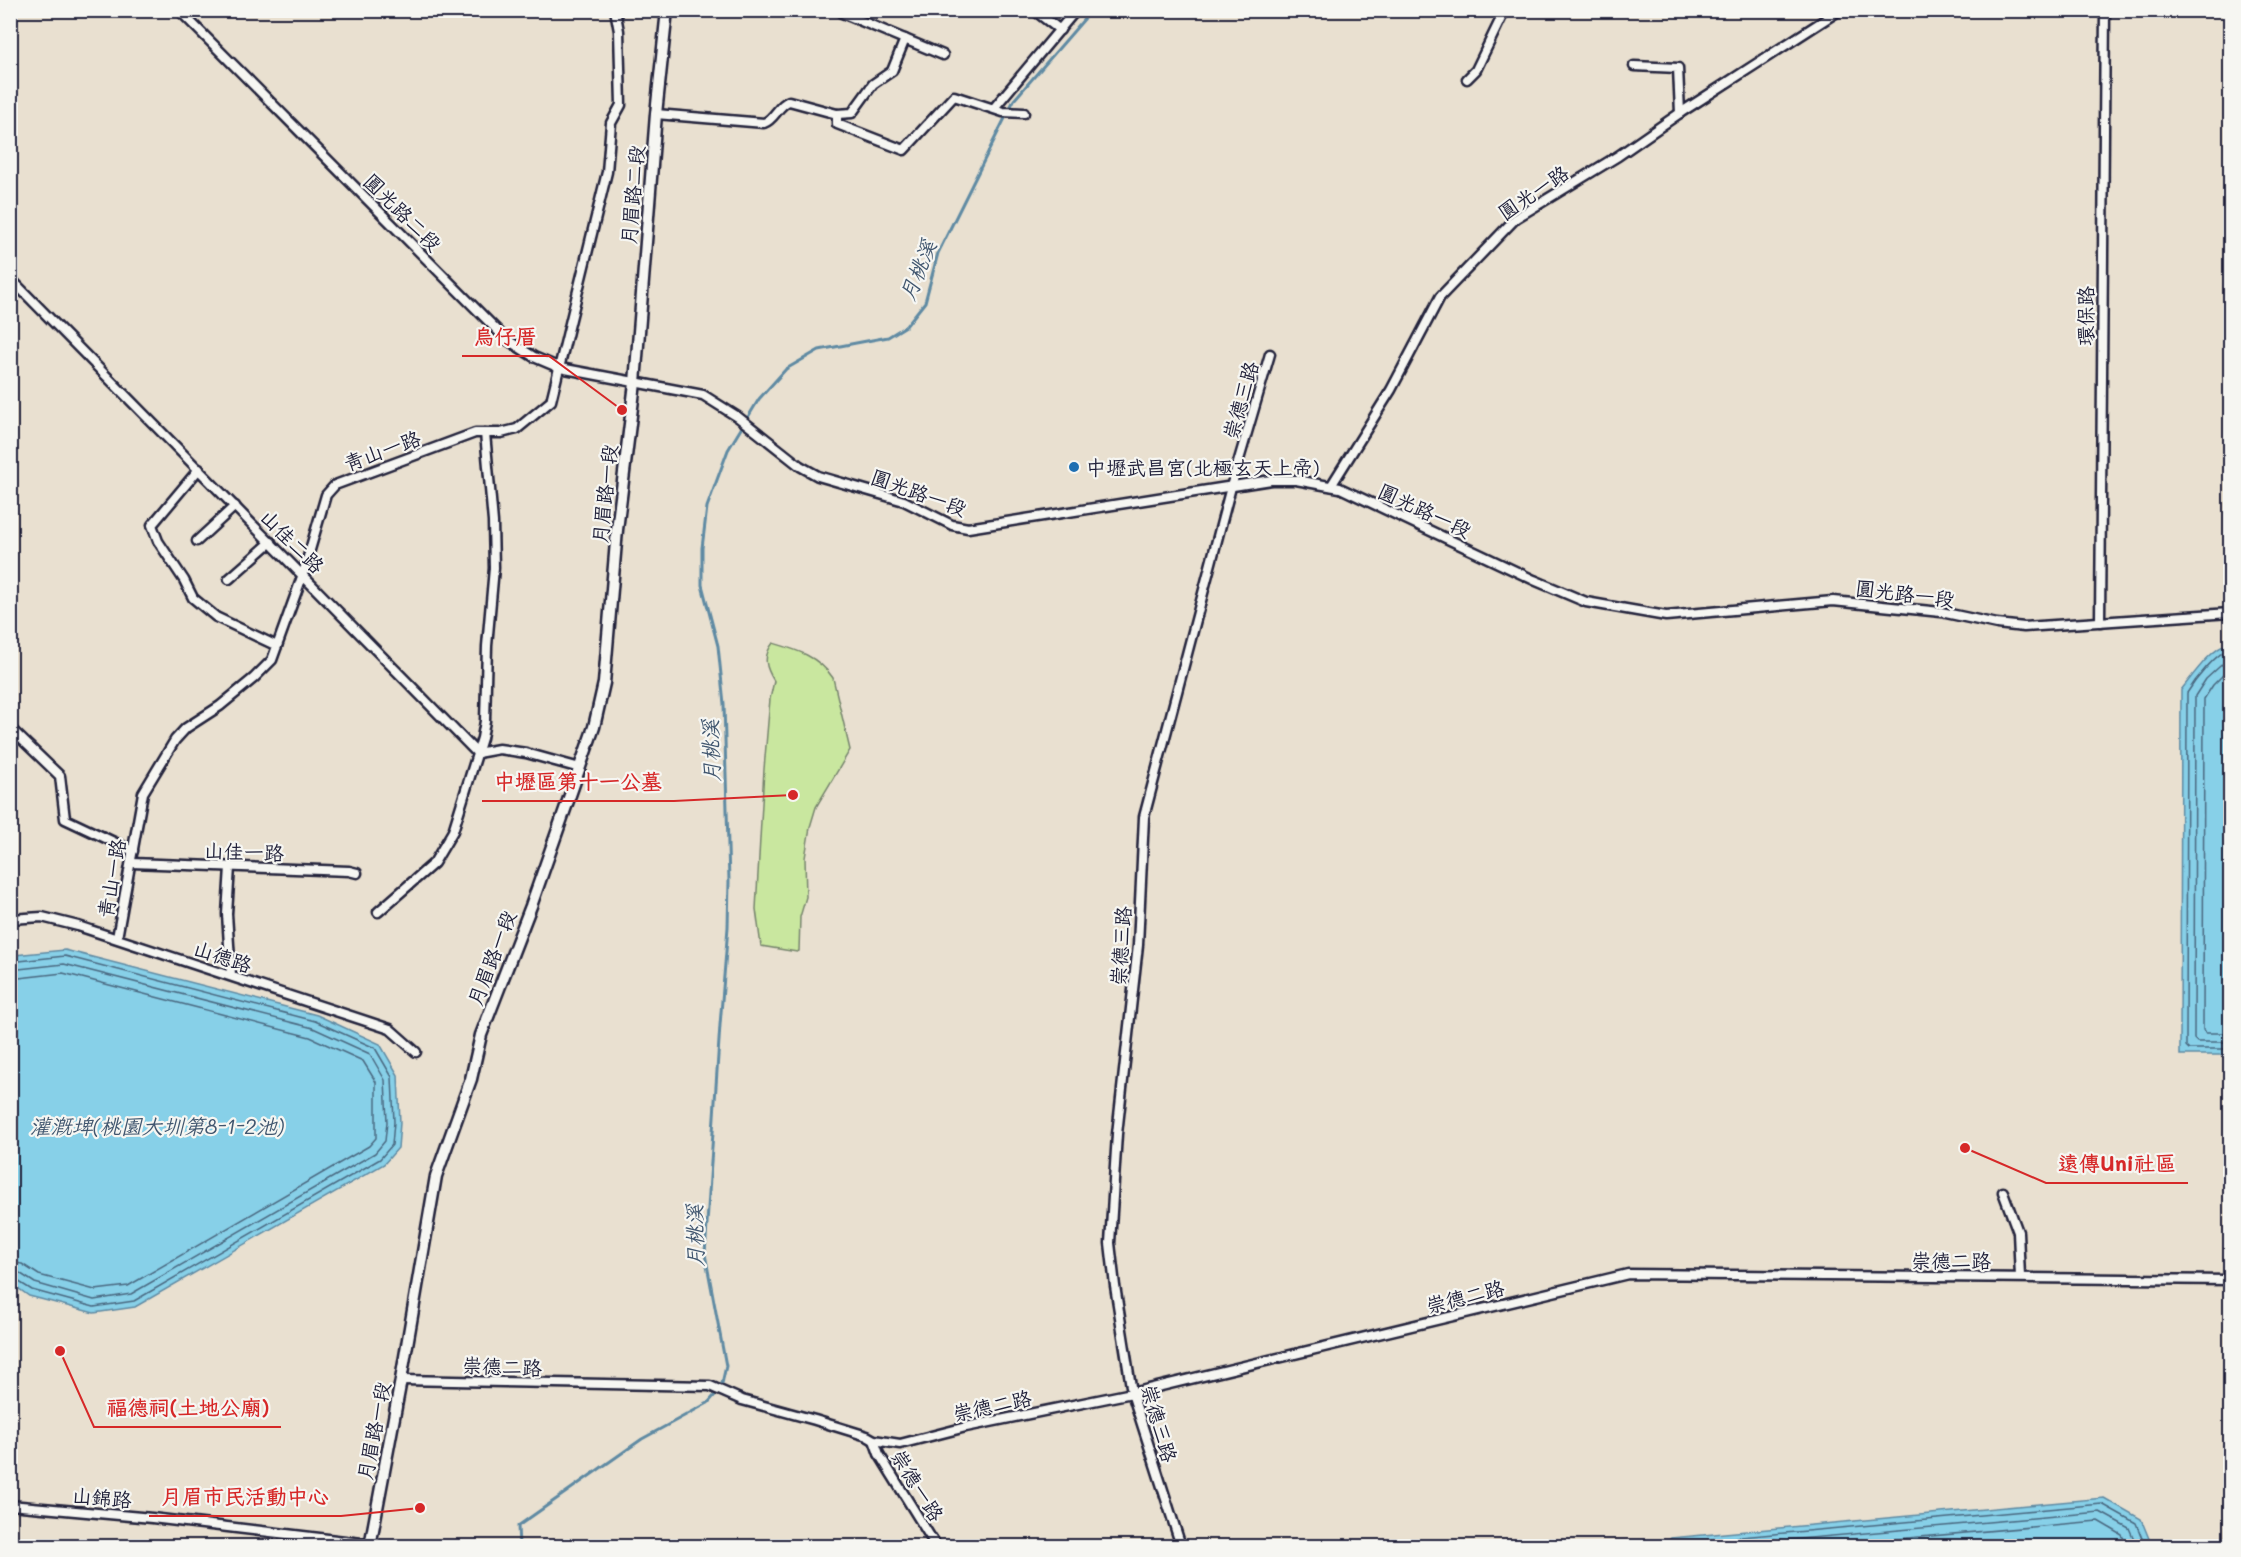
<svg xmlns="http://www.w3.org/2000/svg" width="2241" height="1557" font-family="Mali,'LXGW WenKai TC',sans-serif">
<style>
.green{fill:#c9e79f;stroke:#76846d;stroke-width:1.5}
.water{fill:#87d0e8;stroke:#5f8aa3;stroke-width:1.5}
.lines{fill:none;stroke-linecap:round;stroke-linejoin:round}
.shore{stroke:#4a6880;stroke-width:1.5}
.stream{stroke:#5f8aa3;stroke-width:3}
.minor-casing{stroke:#22223b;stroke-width:13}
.tertiary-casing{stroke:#22223b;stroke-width:15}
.minor{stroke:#f6f6f2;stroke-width:8}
.tertiary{stroke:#f6f6f2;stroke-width:10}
.poi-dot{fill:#1f6fb2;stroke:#f6f6f2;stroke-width:2}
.labels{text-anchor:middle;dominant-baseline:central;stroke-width:4.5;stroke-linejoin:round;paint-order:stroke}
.street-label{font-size:20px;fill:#22223b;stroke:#f6f6f2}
.poi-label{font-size:20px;fill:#22223b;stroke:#f6f6f2;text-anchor:start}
.water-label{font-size:21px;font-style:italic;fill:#40566f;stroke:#f6f6f2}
.leader{fill:none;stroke:#d62828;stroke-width:2}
.callout-dot{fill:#d62828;stroke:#f6f6f2;stroke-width:2}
.callout-label{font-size:21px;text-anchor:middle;font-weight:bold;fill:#d62828;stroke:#f6f6f2;stroke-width:4.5;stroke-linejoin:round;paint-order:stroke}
</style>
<rect width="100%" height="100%" fill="#e9e0d0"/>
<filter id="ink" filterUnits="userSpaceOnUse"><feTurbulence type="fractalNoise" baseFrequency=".0167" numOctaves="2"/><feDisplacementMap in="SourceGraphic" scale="12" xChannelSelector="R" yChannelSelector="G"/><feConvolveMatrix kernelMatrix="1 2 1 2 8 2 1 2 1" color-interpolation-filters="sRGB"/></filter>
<g filter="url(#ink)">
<path class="green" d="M773,643C797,650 818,656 833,678L850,750L816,807L810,827L805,858L806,897L800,917L799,951L797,952L761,946L756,909L764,769L770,699L774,681C766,668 762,657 773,643Z"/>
<g class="water">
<path d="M2230,643V1055H2180L2181,690C2194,674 2210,649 2230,643Z"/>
<path d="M65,950L317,1015L380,1044L398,1075L400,1123L398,1148L384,1164L135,1307L94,1313L29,1296L11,1283V957L14,955Z"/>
<path d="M2104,1498L2141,1519L2152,1546H1664L1671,1538Z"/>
</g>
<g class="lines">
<g class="shore">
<path d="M2230,649C2216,653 2195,680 2187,693L2186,1046L2189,1049H2230"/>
<path d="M2230,657L2206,679L2195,696L2194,1039L2197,1042H2230"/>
<path d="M2230,668L2213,685L2204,699L2203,1030L2206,1033H2230"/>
<path d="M10,962L65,956L315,1021L375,1048L392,1077L394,1122L392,1145L380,1159L134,1301L94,1307L32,1290L16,1280L10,1279"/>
<path d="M10,970L64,964L313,1028L370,1054L385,1080L387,1122L385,1141L375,1153L131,1294L94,1300L35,1283L18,1272L10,1271"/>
<path d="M10,979L63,973L310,1037L363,1061L376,1082V1138L369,1146L128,1286L95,1290L39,1275L22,1264L10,1262"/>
<path d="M1672,1546L1676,1543L2102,1504L2136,1523L2145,1546"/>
<path d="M1722,1546L2100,1512L2129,1528L2137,1546"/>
<path d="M1820,1546L2098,1521L2122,1535L2127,1546"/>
</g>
<path class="stream" d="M519,1546L518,1526L642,1439L708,1403L721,1388L726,1366L705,1254L720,1025L728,927L729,881L724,704L718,646L702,585V548L707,507L728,450L759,399L786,369L819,350L888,337L906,326L925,302L938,253L1014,100L1092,10"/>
<g class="minor-casing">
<g id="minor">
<path d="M179,10L506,339L534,357L560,368L703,395L738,417L800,466L818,476L904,501L952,525L968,528L1271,480H1296L1340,488L1534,580L1586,602L1666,616L1833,601L1941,612L1997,624L2024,627L2230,613"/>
<path d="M1034,10L1060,30"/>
<path d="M842,13L943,55"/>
<path d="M1634,66L1678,68L1680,113"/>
<path d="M1467,79L1476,70L1505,10"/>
<path d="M994,108L1076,10"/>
<path d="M656,114L764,123C775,119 778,105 789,101L837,114V124L904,150L954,96L1003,112L1024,113"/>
<path d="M837,114L852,113L873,84L892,71L905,39"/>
<path d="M10,278L477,753L499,749L526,753L580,768"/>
<path d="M199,469L152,525L158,541L184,580L193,598L216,617L277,646"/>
<path d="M1331,486L1391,390L1440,297L1516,218L1618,156L1680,113L1840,10"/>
<path d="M197,541L235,506"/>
<path d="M229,579L271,542"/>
<path d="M2100,622L2105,10"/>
<path d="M10,728L60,776L65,819L133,851"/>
<path d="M131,863L349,871L357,873"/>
<path d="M230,867L227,914L231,975"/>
<path d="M378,912L434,863L453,831L482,738L485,721L487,646L494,568L493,522L485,433"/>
<path d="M10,919L42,917L78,926L390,1029L416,1052"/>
<path d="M117,938L143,793L175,740L186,728L220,706L254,678L272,660L303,574L326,495L335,485L475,433H501L517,429L551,401L607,172L611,123L621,105L619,31L615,10"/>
<path d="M2003,1192L2018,1232L2020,1277"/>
<path d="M401,1380L710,1386L742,1400L815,1420L867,1436L874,1440L900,1444L966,1427L1132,1393L1628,1274L2230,1280"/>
<path d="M874,1440L879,1454L936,1546"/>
<path d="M10,1505L152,1518L370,1544"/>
<path d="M1181,1546L1132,1393L1115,1286L1110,1243L1117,1134L1138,945L1144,817L1231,487L1270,354"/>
</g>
</g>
<g class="tertiary-casing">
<path id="tertiary" d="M370,1546L401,1380L436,1176L471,1079L481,1035L531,906L594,727L604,683L617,530L635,383L656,114L667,10"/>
</g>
<use href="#minor" class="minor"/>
<use href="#tertiary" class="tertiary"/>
</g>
</g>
<circle class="poi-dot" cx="1074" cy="467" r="6"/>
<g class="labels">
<g class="street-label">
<text transform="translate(1533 192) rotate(-34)">圓光一路</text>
<text transform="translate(632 195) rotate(-85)">月眉路二段</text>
<text transform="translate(403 212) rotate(45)">圓光路二段</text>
<text transform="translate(2085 316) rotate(-90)">環保路</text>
<text transform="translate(1240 400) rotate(-74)">崇德三路</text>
<text transform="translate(382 450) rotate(-20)">青山一路</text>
<text transform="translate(919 492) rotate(20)">圓光路一段</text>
<text transform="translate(604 494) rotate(-84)">月眉路一段</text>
<text transform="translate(1425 510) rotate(25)">圓光路一段</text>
<text transform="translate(293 541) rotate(45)">山佳二路</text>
<text transform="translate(1905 593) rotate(7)">圓光路一段</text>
<text transform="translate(244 851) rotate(2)">山佳一路</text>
<text transform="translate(111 878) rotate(-80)">青山一路</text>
<text transform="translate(1120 946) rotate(-86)">崇德三路</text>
<text transform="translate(223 956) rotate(18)">山德路</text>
<text transform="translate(491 958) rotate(-69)">月眉路一段</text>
<text x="1951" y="1260">崇德二路</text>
<text transform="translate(1465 1296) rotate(-14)">崇德二路</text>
<text transform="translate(502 1366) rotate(2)">崇德二路</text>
<text transform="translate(992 1405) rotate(-12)">崇德二路</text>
<text transform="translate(1160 1423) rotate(74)">崇德三路</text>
<text transform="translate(373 1431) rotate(-79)">月眉路一段</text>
<text transform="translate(918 1485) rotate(58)">崇德一路</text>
<text transform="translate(102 1497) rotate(5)">山錦路</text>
</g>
<g class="poi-label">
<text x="1086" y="467">中壢武昌宮(北極玄天上帝)</text>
</g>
<g class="water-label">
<text transform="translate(917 270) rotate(-68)">月桃溪</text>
<text transform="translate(710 751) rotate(-92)">月桃溪</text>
<text x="157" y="1125">灌溉埤(桃園大圳第8-1-2池)</text>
<text transform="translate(694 1236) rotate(-91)">月桃溪</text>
</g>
</g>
<path class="leader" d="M622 410L549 356H462M793 795L674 801H482M1965 1148L2046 1183H2188M60 1351L94 1427H281M420 1508L341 1516H149"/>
<g class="callout-dot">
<circle cx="622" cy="410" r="6"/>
<circle cx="793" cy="795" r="6"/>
<circle cx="1965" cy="1148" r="6"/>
<circle cx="60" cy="1351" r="6"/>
<circle cx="420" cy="1508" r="6"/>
</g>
<g class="callout-label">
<text x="505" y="344">烏仔厝</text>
<text x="578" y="789">中壢區第十一公墓</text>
<text x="2117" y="1171">遠傳Uni社區</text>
<text x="188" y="1415">福德祠(土地公廟)</text>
<text x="245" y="1504">月眉市民活動中心</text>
</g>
<rect width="2241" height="1557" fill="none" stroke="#f6f6f2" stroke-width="36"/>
<rect x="18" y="18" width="2205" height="1521" fill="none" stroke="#22223b" stroke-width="2" filter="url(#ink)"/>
</svg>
